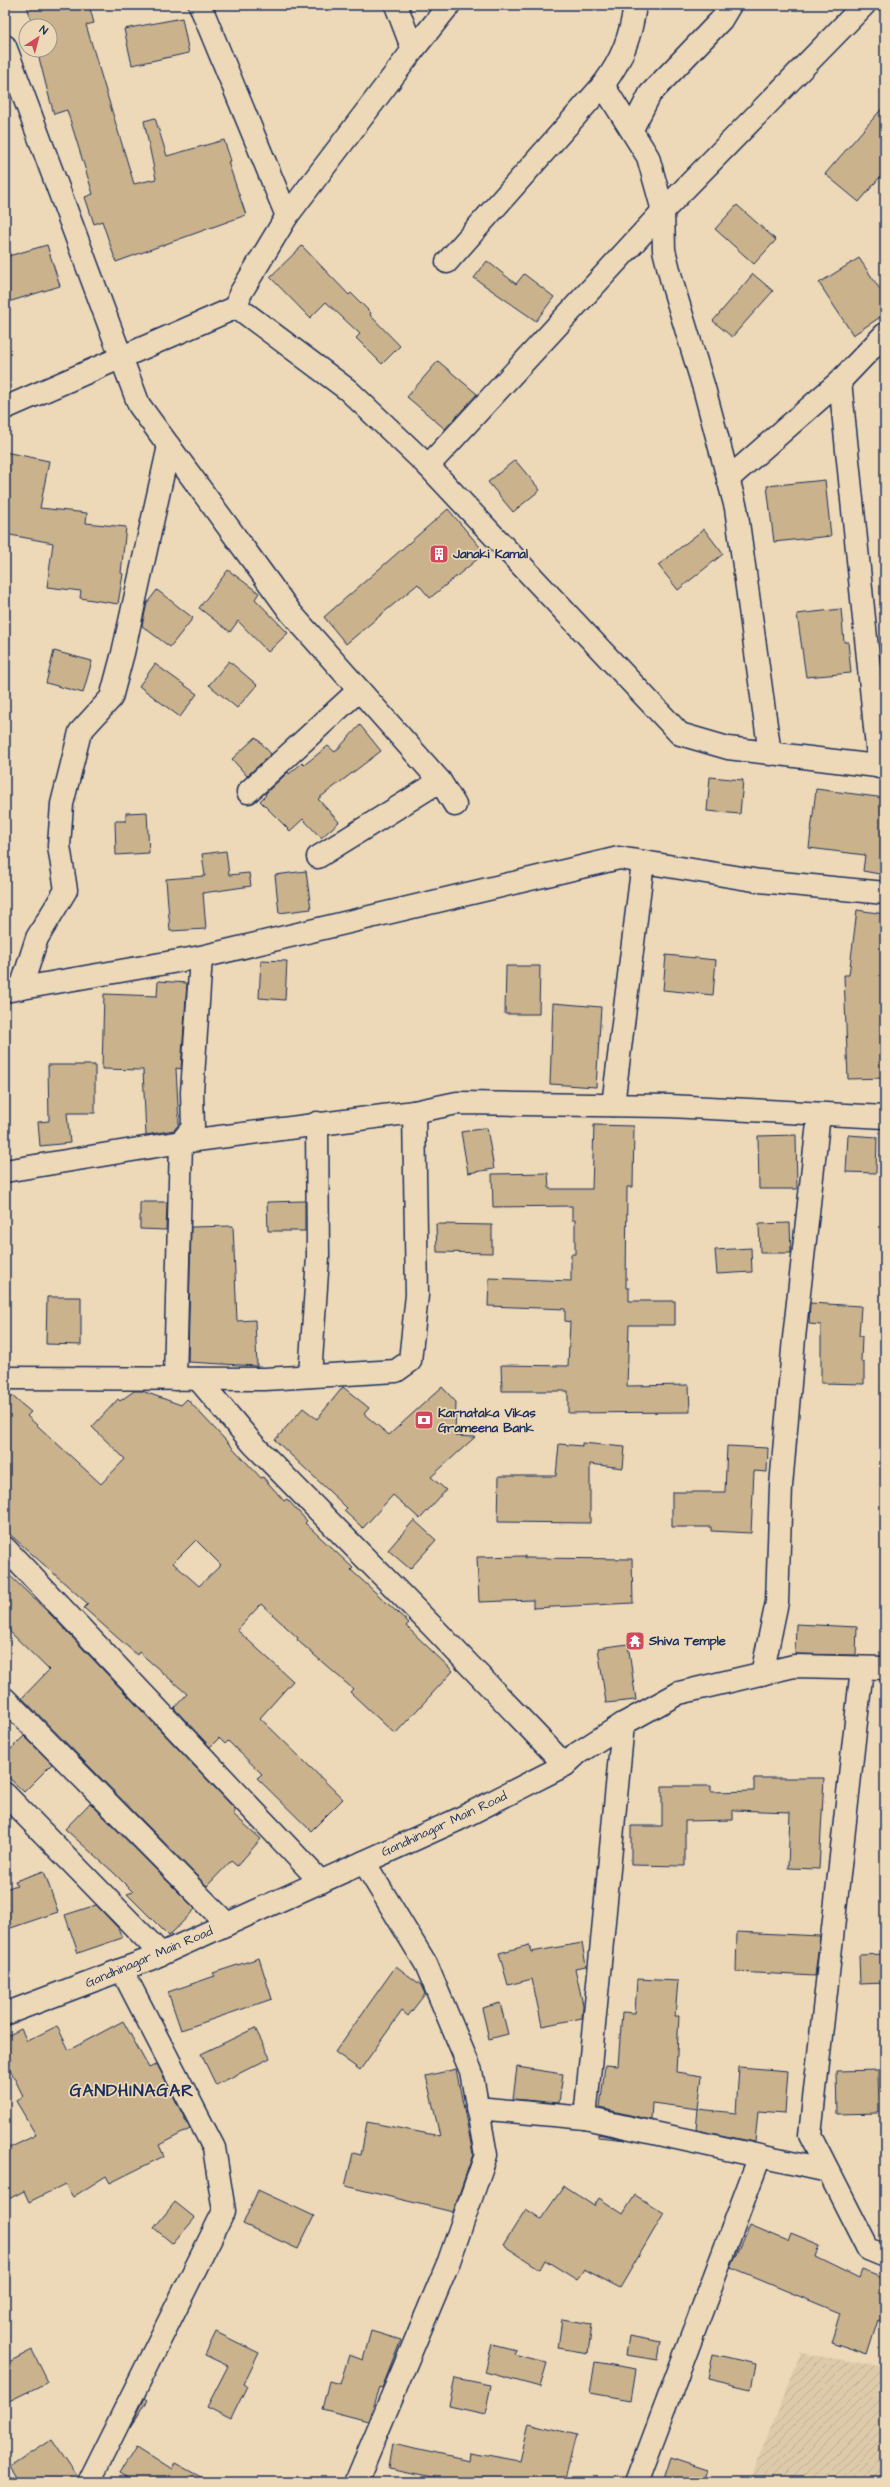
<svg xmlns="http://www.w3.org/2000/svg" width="890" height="2487" font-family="'Architects Daughter',sans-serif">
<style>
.industrial{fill:url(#industrial-furrows)}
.building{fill:#c9b28c;stroke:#1b2f5e;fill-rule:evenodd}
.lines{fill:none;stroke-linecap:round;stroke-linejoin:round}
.minor-casing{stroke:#1b2f5e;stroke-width:25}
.minor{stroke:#edd9b7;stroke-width:22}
.labels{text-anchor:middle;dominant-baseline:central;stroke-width:3.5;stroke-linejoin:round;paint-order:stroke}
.poi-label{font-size:13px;font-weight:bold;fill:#1b2f5e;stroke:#edd9b7;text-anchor:start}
.street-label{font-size:13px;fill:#1b2f5e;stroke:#edd9b7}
.district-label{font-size:17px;font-weight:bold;letter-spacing:1px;fill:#1b2f5e;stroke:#edd9b7}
</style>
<defs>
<pattern id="industrial-furrows" width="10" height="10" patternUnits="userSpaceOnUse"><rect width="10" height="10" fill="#decaa8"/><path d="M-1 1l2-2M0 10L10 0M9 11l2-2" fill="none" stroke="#beae93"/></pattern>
</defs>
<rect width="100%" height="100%" fill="#edd9b7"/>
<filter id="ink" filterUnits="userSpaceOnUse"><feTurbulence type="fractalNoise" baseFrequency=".025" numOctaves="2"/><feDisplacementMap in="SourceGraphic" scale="8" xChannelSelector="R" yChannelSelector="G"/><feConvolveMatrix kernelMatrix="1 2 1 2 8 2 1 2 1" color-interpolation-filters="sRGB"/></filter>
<g filter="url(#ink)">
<path class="industrial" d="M801,2353L885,2367V2482H750Z"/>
<g class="building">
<path d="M27,5H89L94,23L86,25L134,184L156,179L144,121L155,118L167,156L224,140L231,161L228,162L246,215L116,262L102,221L94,224L85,197L93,194L67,110L54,114L48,93L37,50H50V26H32Z"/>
<path d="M182,18L189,53L132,65L124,29Z"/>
<path d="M885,105V171L859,202L825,174Z"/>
<path d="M737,205L776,240L754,264L715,229Z"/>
<path d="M47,245L60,286L5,303V257Z"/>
<path d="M302,246L349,295L351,293L371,313L370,315L400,346L382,364L356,338L360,334L326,302L310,318L270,277Z"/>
<path d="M859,258L885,297V314L853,335L819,283Z"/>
<path d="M487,261L516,284L524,274L554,297L536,321L474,278Z"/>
<path d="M753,274L773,291L732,337L713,321Z"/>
<path d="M438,361L477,394L445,429L407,397Z"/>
<path d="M5,452L49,461L40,508L87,513L86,523L126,527L121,573L123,574L118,604L80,598L81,591L47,587L53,543L5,534Z"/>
<path d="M515,460L540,490L513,512L488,482Z"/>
<path d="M825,480L831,536L774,542L767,486Z"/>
<path d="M448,509L485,553L430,598L418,584L346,644L324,617Z"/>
<path d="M704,529L723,554L678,590L658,565Z"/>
<path d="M228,570L259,593L255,599L288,633L268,652L238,621L230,632L199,608Z"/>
<path d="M157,590L193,618L170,647L142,626L147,603Z"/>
<path d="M841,609L844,642H848L851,673L806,677L797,614Z"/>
<path d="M54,651L92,661L83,693L46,683Z"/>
<path d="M229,661L257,685L237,708L209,685Z"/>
<path d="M155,664L197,694L180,717L139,686Z"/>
<path d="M360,725L381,751L318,799L339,822L321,838L303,819L290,831L260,801L266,795L265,794L288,772L289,774L302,763L304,765L328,746L335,752Z"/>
<path d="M256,737L271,754L247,776L232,759Z"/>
<path d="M710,777L743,780L740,814L707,811Z"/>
<path d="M816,789L885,798V875L863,871L865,855L809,848Z"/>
<path d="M147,812L149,853L116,855L115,821H126V813Z"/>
<path d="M226,851L229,875L249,873L251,886L203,893L206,929L170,931L166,879L205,876L202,854Z"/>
<path d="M306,871L311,909L279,913L275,875Z"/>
<path d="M857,910L885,914V1078L848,1079L844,975H849Z"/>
<path d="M666,955L716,960L713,995L663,990Z"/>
<path d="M261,960L287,961L285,1000L259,998Z"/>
<path d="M506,966H540L539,1014H505Z"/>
<path d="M158,981L187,983L181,1069L176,1068L179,1124L174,1130L146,1135L143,1070L102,1069L104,994L157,996Z"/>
<path d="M553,1003L601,1007L596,1087L550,1084Z"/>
<path d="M48,1065H95V1113H67L70,1143L40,1146L38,1122L49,1121Z"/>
<path d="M594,1125L634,1126L633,1187H627L626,1288H629V1301H675V1325H629L627,1386L689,1385L690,1412L568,1413V1391H502L501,1365L568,1366L570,1322L565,1321V1309L488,1306L489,1278L571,1281V1254H575V1220H572V1206L493,1207L492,1174L548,1173L549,1189H592Z"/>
<path d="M487,1128L494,1169L468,1173L461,1132Z"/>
<path d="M796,1135L797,1189H759L758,1136Z"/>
<path d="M848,1135L877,1137L876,1173L846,1172Z"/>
<path d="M305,1201V1231H268L267,1202Z"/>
<path d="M140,1202H167L166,1230L140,1229Z"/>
<path d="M790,1223L791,1253H760L759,1224Z"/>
<path d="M436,1224L492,1225V1253L437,1252Z"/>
<path d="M233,1226L237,1321L255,1320L257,1366L188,1362L191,1227Z"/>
<path d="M751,1248L752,1272L717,1274L715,1250Z"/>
<path d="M47,1297H81V1345L46,1344Z"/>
<path d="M810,1303L861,1306L859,1336H862L861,1362H864V1384L821,1383V1325L809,1324Z"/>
<path d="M343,1387L369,1408L364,1414L389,1435L442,1387L456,1402L455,1436L475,1437L431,1477L446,1490L420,1519L393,1495L363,1528L344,1511L347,1508L275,1440L303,1408L317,1419Z"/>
<path d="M134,1391H142L181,1405L187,1399L261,1478L263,1477L284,1501L287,1499L307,1521L305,1523L353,1568L351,1570L409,1623L406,1626L453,1671L395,1734L350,1692L353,1689L297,1640L298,1638L261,1604L237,1630L293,1681L260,1718L343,1799L311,1831L257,1778L262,1774L228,1741L225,1744L219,1738L210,1747L174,1708L187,1694L139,1652L137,1655L84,1608L88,1604L5,1530V1404L12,1396L31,1412L27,1416L101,1484L125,1459L92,1427L118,1399L120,1401ZM196,1540L221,1565L199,1586L173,1563Z"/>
<path d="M582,1443L625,1447L623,1468L590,1464V1523L498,1522L499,1476H556L559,1444L582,1446Z"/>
<path d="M727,1446L768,1448L767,1472L754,1471L751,1533L711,1531V1527H672V1492H725Z"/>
<path d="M414,1520L436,1540L410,1569L388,1550Z"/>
<path d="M525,1556V1558L632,1559L633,1603L533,1608V1600L479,1602L477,1557Z"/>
<path d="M5,1571L50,1614L236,1810L233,1814L261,1839L237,1866L231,1861L207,1886L22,1698L49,1670L5,1627Z"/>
<path d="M796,1624L857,1627L856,1655L795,1654Z"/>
<path d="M628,1644L636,1700L606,1703L598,1648Z"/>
<path d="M24,1736L52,1764L24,1792L5,1774V1755Z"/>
<path d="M754,1778H824L819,1869L788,1868L790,1812L733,1810V1820L685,1821V1866L631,1865V1826H662V1786H711V1792L754,1791Z"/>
<path d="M90,1803L195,1909L169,1936L127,1894L133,1892L113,1872L65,1829Z"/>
<path d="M44,1871L58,1912L5,1930V1889L17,1885L15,1881Z"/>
<path d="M96,1905L118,1928L122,1938L78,1953L65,1915Z"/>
<path d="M737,1932L820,1936L815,1976L736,1972Z"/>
<path d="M582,1943L586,1966L575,1968L583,2005L582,2018L542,2026L532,1979L508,1985L499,1953L529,1945L531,1952Z"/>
<path d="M885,1954V1983L860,1984L859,1955Z"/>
<path d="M259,1958L272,1999L181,2030L168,1992L215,1976L213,1973Z"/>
<path d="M396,1966L421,1985L425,1994L408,2016L402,2011L360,2070L335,2052Z"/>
<path d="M637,1979L678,1981L675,2016H679L676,2072L702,2076L698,2109L652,2103L651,2120L600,2108L605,2065L618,2066L622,2012L635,2013Z"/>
<path d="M500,2003L508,2034L489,2039L482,2008Z"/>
<path d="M123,2021L149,2068L157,2064L190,2129L159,2145L164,2156L110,2183L106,2176L73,2197L65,2184L29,2202L24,2191L5,2201V2150L36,2135L16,2101L23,2096L5,2059V2037L21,2029L27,2041L57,2026L69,2050Z"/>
<path d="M255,2028L270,2058L216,2085L201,2054Z"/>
<path d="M517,2067L563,2074L559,2103L513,2099Z"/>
<path d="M739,2067L788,2071L785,2113L758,2111L755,2142L696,2130L698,2109L736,2113Z"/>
<path d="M456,2069L473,2154L453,2212L345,2186L353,2153L361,2155L367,2122L440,2136L426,2076Z"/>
<path d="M878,2070L879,2113L837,2114L836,2071Z"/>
<path d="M598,2134L626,2140L598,2137Z"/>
<path d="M564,2186L594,2206L599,2198L623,2214L635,2195L664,2213L620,2288L584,2269L577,2280L545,2260L540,2269L503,2245L526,2209L541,2219Z"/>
<path d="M258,2190L314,2216L298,2249L243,2224Z"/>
<path d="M175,2202L195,2218L173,2244L154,2228Z"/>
<path d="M750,2225L788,2241L791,2233L820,2245L816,2257L859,2278L862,2270L885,2279V2323L878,2320L867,2355L831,2343L840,2313L731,2268Z"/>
<path d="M562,2319L592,2324L588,2353L558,2348Z"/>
<path d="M371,2331L401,2340L382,2388L379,2387L368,2421L322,2409L329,2381L340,2384L349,2355L363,2360Z"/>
<path d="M216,2332L259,2353L244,2384L247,2386L231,2419L207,2407L228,2366L205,2355Z"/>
<path d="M629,2336L661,2342L658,2360L626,2355Z"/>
<path d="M492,2344L516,2350L514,2354L547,2363L540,2387L485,2372Z"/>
<path d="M32,2350L48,2382L5,2403V2364Z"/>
<path d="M713,2354L756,2364L751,2389L708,2379Z"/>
<path d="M595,2362L636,2369L631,2400L590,2393Z"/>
<path d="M455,2378L491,2385L485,2414L449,2406Z"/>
<path d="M145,2398L148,2400L130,2428Z"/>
<path d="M529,2423L576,2435L564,2482H458L388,2468L392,2444L469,2461L470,2452L520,2461Z"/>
<path d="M52,2439L78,2477L77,2482H21L11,2466Z"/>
<path d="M136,2447L172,2470L175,2463L210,2482H134L120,2473Z"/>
<path d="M671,2457L708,2469L704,2482H663Z"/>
</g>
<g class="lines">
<g class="minor-casing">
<g id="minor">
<path d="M200,5L287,216"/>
<path d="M396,5L413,50L287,216L240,294L237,307L348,390L428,466L680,734L728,748L885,767"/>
<path d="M635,5C631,36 622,60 603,85L648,157L663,211L664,250L673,286L704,388L736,508L770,754"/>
<path d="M5,46L139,405L291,613L440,781L455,805"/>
<path d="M413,50L449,5"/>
<path d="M632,129L650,94L721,20L730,5"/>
<path d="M447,262L603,85"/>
<path d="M840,381L879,767"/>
<path d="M5,408L237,307"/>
<path d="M428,466L663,211L864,5"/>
<path d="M728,479L840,381L885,334"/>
<path d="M248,792L359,690"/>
<path d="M318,857L440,781"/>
<path d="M21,988L37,938L66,890L59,846L62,804L80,732L111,698L123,653L169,446"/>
<path d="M5,991L201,957L619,858L760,881L885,893"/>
<path d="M613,1105L643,862"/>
<path d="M5,1171L181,1142L414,1112L457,1103L669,1106L885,1117"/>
<path d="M310,1376L318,1257L317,1123"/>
<path d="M5,1378L265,1379L396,1371L410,1361L417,1295L414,1112"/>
<path d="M175,1379L181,1142L193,1127L192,1092L201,957"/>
<path d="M198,1379L253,1444L432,1626L565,1765"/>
<path d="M5,1548L321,1882"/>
<path d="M862,1668L810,2135L868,2249L885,2256"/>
<path d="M762,1674L777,1602L781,1486L794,1338L819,1114"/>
<path d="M5,1699L227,1924"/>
<path d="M5,1794L161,1954"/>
<path d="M5,2014L150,1959L457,1820L565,1765L578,1753L623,1724L679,1693L794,1666L885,1668"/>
<path d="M477,2108L585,2118L828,2171"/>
<path d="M585,2118L623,1724"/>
<path d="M89,2482L224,2211L214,2148L122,1970"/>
<path d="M356,2482L449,2261L486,2155L471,2071L426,1964L364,1862"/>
<path d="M637,2482L760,2156"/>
</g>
</g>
<use href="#minor" class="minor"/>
</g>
</g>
<defs>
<g id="building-square" transform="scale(1)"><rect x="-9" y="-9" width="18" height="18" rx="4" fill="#d1495b" stroke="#edd9b7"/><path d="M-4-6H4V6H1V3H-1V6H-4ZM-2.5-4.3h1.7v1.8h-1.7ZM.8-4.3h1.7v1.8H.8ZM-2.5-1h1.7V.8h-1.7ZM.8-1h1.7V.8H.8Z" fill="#fff"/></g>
<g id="bank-square" transform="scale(1)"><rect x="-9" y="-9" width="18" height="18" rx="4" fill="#d1495b" stroke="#edd9b7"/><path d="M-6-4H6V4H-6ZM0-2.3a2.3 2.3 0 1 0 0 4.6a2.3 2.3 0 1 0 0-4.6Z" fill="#fff"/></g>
<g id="temple-square" transform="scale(1)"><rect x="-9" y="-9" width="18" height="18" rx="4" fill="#d1495b" stroke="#edd9b7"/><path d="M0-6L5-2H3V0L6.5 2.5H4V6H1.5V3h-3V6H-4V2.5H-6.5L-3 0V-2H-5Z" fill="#fff"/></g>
</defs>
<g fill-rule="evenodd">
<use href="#building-square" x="439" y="554"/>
<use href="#bank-square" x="424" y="1420"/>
<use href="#temple-square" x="635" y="1641"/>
</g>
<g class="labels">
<g class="poi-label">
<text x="453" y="554">Janaki Kamal</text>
<text x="438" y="1413">Karnataka Vikas<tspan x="438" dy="15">Grameena Bank</tspan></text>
<text x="649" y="1641">Shiva Temple</text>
</g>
<g class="street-label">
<text transform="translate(444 1824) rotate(-25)">Gandhinagar Main Road</text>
<text transform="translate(149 1957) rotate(-23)">Gandhinagar Main Road</text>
</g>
<g class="district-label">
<text x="132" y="2091">GANDHINAGAR</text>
</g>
</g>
<rect width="890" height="2487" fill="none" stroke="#edd9b7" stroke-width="20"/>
<rect x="10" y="10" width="870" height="2467" fill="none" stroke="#1b2f5e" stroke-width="1.5" filter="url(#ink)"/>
<g transform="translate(38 38) rotate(36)"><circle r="19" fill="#edd9b7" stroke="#999593"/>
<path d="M0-3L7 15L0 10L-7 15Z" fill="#d1495b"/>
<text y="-6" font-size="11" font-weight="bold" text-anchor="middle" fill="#1b2f5e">N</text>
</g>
</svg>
